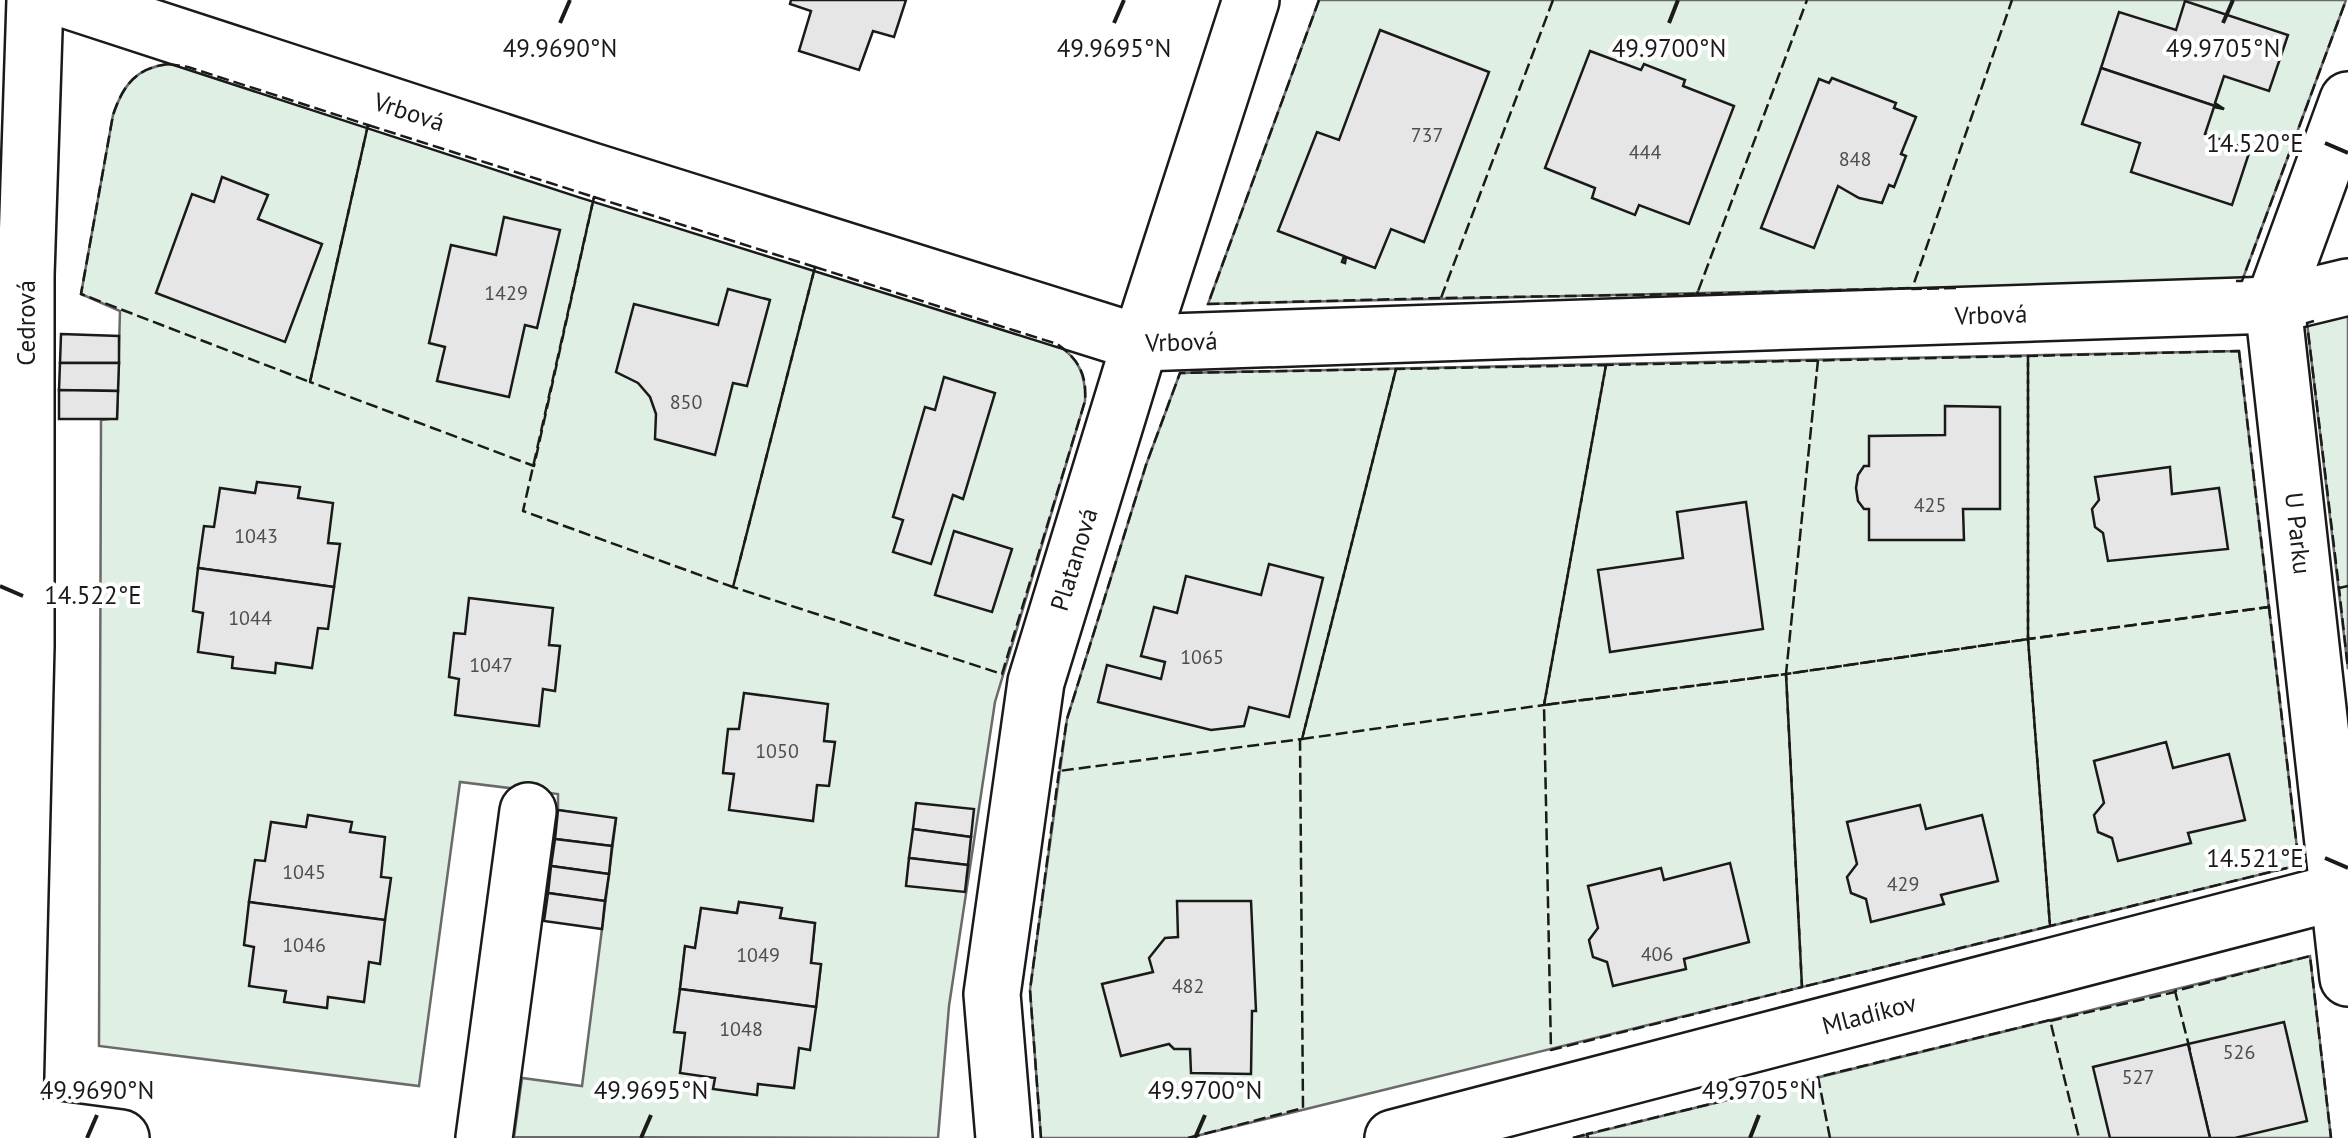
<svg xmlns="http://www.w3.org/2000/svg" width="2348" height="1138" font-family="'PT Sans',sans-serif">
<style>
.green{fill:#e0efe3;stroke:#6a6a6a;stroke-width:2.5;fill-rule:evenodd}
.building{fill:#e6e6e6;stroke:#1a1a1a;stroke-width:2.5}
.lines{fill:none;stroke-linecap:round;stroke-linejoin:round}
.minor-casing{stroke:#1a1a1a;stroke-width:60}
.minor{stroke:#fff;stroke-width:55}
.fence{stroke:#1a1a1a;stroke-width:2.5;stroke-dasharray:12 5;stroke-linecap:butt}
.ticks{fill:none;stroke:#1a1a1a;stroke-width:4}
.labels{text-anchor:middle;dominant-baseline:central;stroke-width:8;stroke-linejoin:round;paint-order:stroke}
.number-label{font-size:20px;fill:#4d4d4d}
.street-label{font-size:25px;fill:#1a1a1a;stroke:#fff}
.ticks-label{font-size:25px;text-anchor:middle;fill:#1a1a1a;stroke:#fff;stroke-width:8;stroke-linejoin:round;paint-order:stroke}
</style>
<rect width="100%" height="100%" fill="#fff"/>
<g class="green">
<path d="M1319,0H2346L2242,281L1208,304Z"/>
<path d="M168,64L188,67L1057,344C1079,359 1086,375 1085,401L995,702L949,1006L938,1138L514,1137L522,1078L582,1086L616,819L558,810V794L460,782L419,1086L99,1046L101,420L117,418L120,311L81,294L113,115C123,85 136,68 168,64ZM739,902L781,908L780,918L815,923L811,963L821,965L816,1006L680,989L685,947L695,948L701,909L737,913Z"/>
<path d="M2348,313V669L2307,323Z"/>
<path d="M2239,351L2299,865L1188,1138H1041L1030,990L1067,719L1146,465L1180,373Z"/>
<path d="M2310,956L2331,1138H1573Z"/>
</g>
<g class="building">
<path d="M791,0H906L894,37L873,31L859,70L799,51L811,11L790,4Z"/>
<path d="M2185,1L2288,35L2269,91L2224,76L2215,103L2224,109L2101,68L2119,12L2176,30Z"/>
<path d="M1380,30L1489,72L1424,242L1391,229L1375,268L1346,257L1345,263L1342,262L1344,256L1278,231L1317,132L1339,140Z"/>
<path d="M1590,51L1641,70L1644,64L1685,80L1683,86L1734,106L1689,224L1639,205L1635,215L1592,198L1595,188L1545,168Z"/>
<path d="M2101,68L2224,109L2214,107L2205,134L2250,150L2232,205L2131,172L2140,143L2082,124Z"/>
<path d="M1832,78L1896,103L1894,108L1916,117L1901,154L1906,156L1894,187L1889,185L1882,203L1859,198L1838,186L1814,248L1761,228L1819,79L1829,83Z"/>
<path d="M222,177L268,195L258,219L322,244L285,342L156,293L192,194L214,202Z"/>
<path d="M504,217L560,230L537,328L525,325L509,397L437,381L445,347L429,343L451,245L496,255Z"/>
<path d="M728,289L770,300L747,386L733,383L715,455L655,439L656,414L650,397L638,383L616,372L634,304L718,325Z"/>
<path d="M61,334L119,336V363H60Z"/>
<path d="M60,363H119L118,391L59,390Z"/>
<path d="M944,377L995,393L963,499L953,495L931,564L893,552L903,520L893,517L925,407L935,410Z"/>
<path d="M59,390L118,391L117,419H59Z"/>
<path d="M1945,406L2000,407V509H1963L1964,540H1869V509H1864L1858,501L1856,488L1858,475L1864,466H1869V436L1945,435Z"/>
<path d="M2170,467L2172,494L2219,488L2228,549L2108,561L2103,533L2095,527L2092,509L2099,500L2095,477Z"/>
<path d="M257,482L300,487L298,498L333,503L328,543L340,544L334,587L198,568L204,526L214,527L220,488L255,493Z"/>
<path d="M1746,502L1763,629L1610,652L1598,570L1683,558L1677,512Z"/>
<path d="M954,531L1012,549L992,612L935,595Z"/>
<path d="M1269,564L1323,578L1289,717L1249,707L1244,726L1211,730L1098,702L1107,665L1161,679L1165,662L1141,656L1154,607L1177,613L1186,576L1261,595Z"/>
<path d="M198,568L334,587L328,629L318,628L312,668L276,663L275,673L232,668L233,657L198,652L203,613L193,611Z"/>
<path d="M469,598L553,608L549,645L560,646L555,691L543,689L539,726L455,715L459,679L449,677L454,633L465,634Z"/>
<path d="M744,693L828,704L824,741L835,742L829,786L817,785L813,821L729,810L734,774L723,773L728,729H739Z"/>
<path d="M2166,742L2173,768L2229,754L2245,820L2188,833L2191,843L2118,861L2112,838L2098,832L2094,815L2104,803L2094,761Z"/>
<path d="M916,803L974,809L971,837L913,829Z"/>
<path d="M1920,805L1926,829L1982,815L1998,881L1941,895L1944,904L1871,922L1866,899L1851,893L1847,877L1857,864L1847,822Z"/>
<path d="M558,810L616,818L612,846L555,839Z"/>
<path d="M308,815L352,822L350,832L385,837L381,877L391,878L385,920L249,902L255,860L265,861L271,822L306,827Z"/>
<path d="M913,829L971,837L968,865L909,858Z"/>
<path d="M555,839L612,846L609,874L551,866Z"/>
<path d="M909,858L968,865L965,892L906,886Z"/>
<path d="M1730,863L1749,942L1684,959L1686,969L1613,986L1607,962L1593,957L1589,940L1598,928L1588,886L1661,868L1664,880Z"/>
<path d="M551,866L609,874L605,901L548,893Z"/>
<path d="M548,893L605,901L602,929L544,921Z"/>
<path d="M1177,901H1251L1256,1011H1252L1251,1074L1191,1073L1190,1049H1174L1169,1044L1121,1056L1102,984L1153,972L1149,958L1165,938L1178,937Z"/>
<path d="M249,902L385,920L380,964L369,962L364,1002L328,997L327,1008L284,1002L286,991L249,986L254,947L244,945Z"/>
<path d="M739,902L782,908L780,918L815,923L811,963L821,964L816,1007L680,989L685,946L695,948L701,908L737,913Z"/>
<path d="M680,989L816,1007L810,1050L799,1048L794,1088L758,1084L757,1095L713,1089L715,1078L680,1073L685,1033L674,1032Z"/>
<path d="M2284,1022L2307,1121L2235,1138H2210L2188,1044Z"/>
<path d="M2188,1044L2210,1138H2110L2093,1067Z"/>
</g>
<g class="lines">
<g class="minor-casing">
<g id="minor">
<path id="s1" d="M67,0L588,170L1140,343L2273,305L2348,287"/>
<path id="s2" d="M2348,100L2273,305L2348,978"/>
<path d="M0,1122L121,1138"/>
<path d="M14,1138L26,646V275L35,0"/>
<path d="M484,1138L528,811"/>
<path id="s3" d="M1004,1138L992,994L1036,682L1140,343L1251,0"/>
<path id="s4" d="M1393,1138L2348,889"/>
</g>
</g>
<use href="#minor" class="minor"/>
<g class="fence">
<path d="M1319,0L1208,304L1441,298L1442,295"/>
<path d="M1553,0L1441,298L1697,294L1807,0"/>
<path d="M168,64L188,67L368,125L310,382L81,294L113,115C123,85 136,68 168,64Z"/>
<path d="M368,125L594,197L534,466L310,382Z"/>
<path d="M594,197L815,267L733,587L523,511Z"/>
<path d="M815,267L1057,344C1079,359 1087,375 1085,401L1002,674L733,587Z"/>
<path d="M2236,281H2242L2346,0"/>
<path d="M1956,288L1912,289L2012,0"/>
<path d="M1698,291L1697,294L1913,288"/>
<path d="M2314,321L2307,323L2339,588L2348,586L2339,588L2348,669"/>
<path d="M2239,351L2269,607L2028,639V356Z"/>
<path d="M1818,360L1786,674L1544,705L1606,365L2028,356V639L1786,674L1818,360"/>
<path d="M1606,365L1544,705L1302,739L1396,369Z"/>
<path d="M1396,369L1302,739L1059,771L1067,719L1146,465L1180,373Z"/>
<path d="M2269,607L2299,865L2050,926L2028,639Z"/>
<path d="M2028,639L2050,926L1802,987L1786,674Z"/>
<path d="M1786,674L1802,987L1551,1050L1544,705Z"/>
<path d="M2050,1021L2175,992"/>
<path d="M2190,1050L2175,991L2310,956L2331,1138"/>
<path d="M1041,1138L1030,990L1059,771H1062"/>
<path d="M1188,1138L1303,1108L1300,739"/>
<path d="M1573,1138L1587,1134L1588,1138L1587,1134L1818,1078"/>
<path d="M1830,1138L1818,1077L2050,1020L2079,1138"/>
</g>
</g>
<path class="ticks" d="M560,23L570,0M1114,23L1124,0M1669,23L1678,0M2223,23L2233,0M2325,143L2348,153M0,586L23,596M2325,858L2348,868M87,1138L97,1115M641,1138L651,1115M1195,1138L1205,1115M1750,1138L1759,1115"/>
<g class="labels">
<g class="number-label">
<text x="1427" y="135">737</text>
<text x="1645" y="152">444</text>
<text x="1855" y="159">848</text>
<text x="506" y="293">1429</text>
<text x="686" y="402">850</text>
<text x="1930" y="505">425</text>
<text x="256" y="536">1043</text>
<text x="250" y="618">1044</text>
<text x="1202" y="657">1065</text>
<text x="491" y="665">1047</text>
<text x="777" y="751">1050</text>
<text x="304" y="872">1045</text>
<text x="1903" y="884">429</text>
<text x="304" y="945">1046</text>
<text x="1657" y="954">406</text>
<text x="758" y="955">1049</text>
<text x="1188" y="986">482</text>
<text x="741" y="1029">1048</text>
<text x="2239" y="1052">526</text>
<text x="2138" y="1077">527</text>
</g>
<g class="street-label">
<text stroke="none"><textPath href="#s1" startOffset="360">Vrbová</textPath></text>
<text stroke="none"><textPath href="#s1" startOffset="1978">Vrbová</textPath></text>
<text transform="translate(26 323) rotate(-90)">Cedrová</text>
<text stroke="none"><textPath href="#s1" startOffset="1168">Vrbová</textPath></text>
<text stroke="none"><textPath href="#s2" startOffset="448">U Parku</textPath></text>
<text stroke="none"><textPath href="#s3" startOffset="588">Platanová</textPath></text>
<text stroke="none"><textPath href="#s4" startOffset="492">Mladíkov</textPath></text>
</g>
</g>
<g class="ticks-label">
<text x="560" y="57">49.9690°N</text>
<text x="1114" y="57">49.9695°N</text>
<text x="1669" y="57">49.9700°N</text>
<text x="2223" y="57">49.9705°N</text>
<text x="2255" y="152">14.520°E</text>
<text x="93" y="604">14.522°E</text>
<text x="2255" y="867">14.521°E</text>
<text x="97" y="1099">49.9690°N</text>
<text x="651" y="1099">49.9695°N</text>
<text x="1205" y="1099">49.9700°N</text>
<text x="1759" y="1099">49.9705°N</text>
</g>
</svg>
